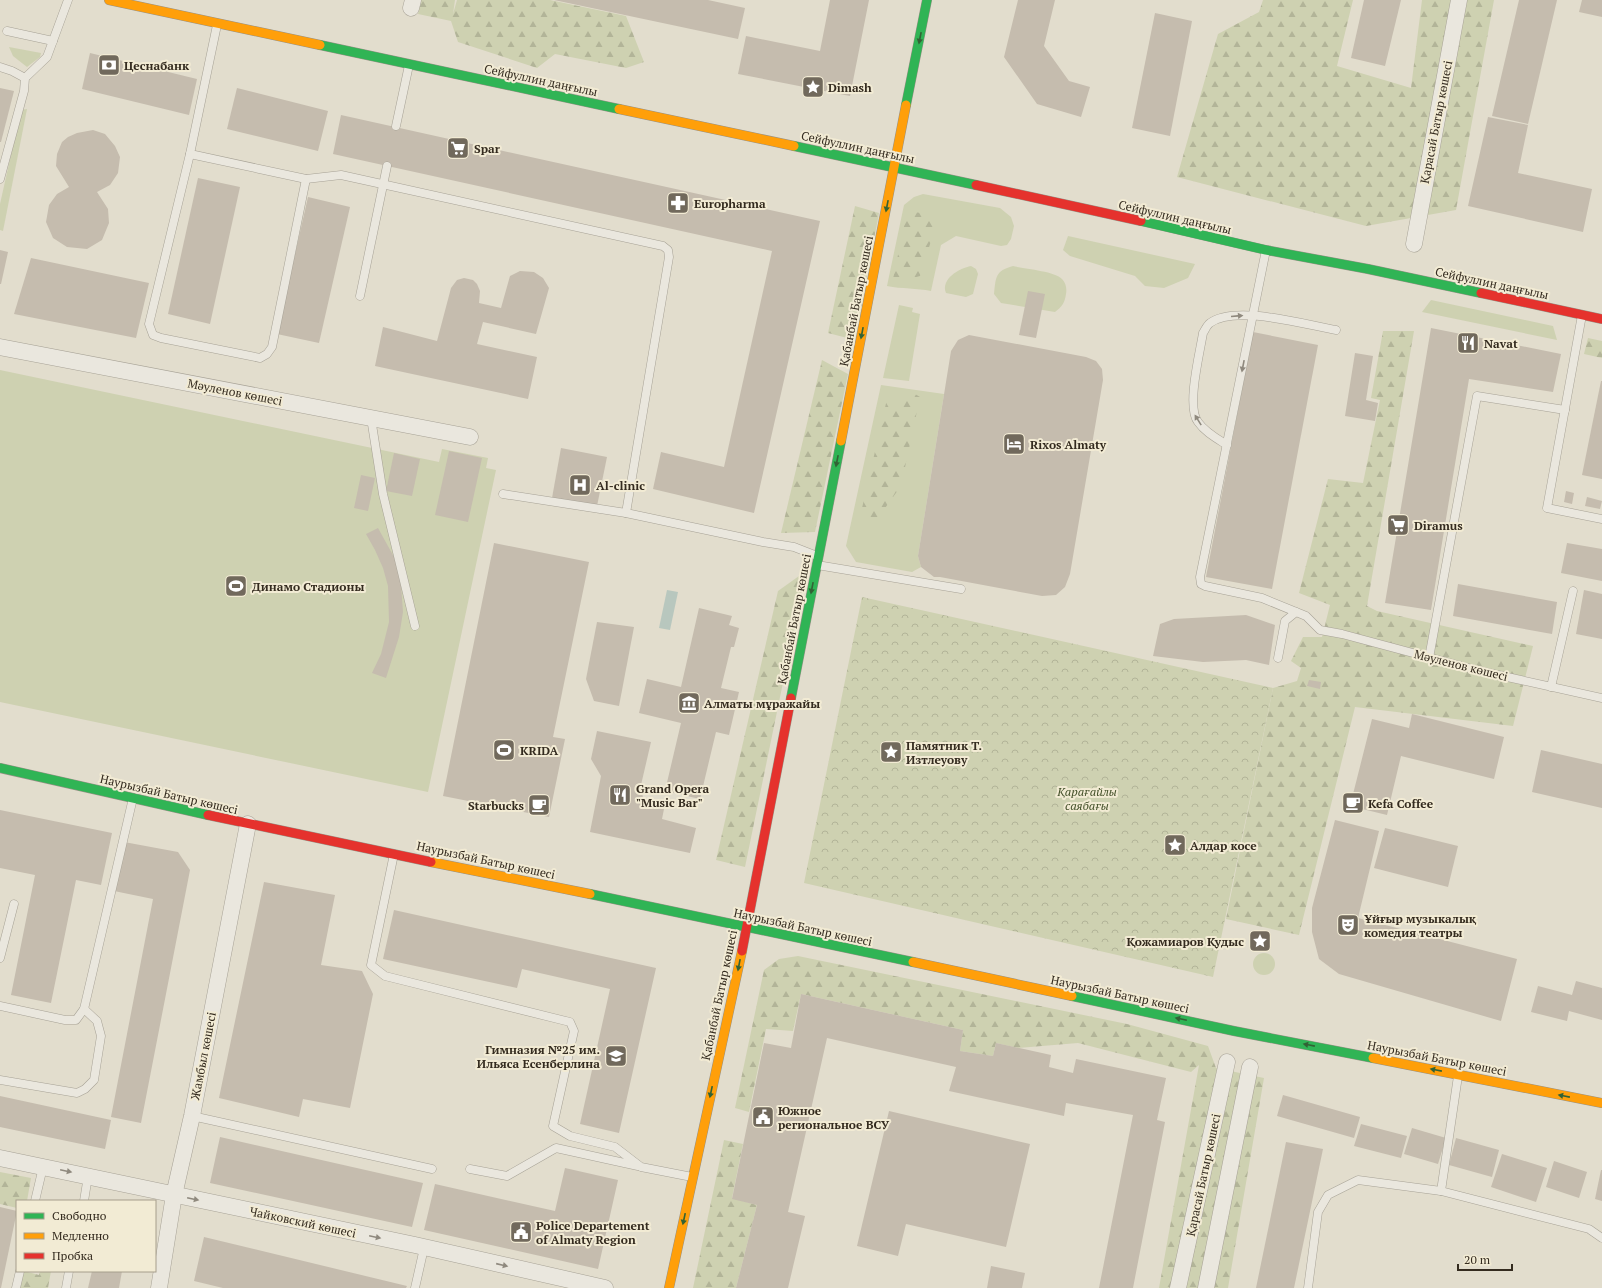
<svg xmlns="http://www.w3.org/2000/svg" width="1602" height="1288" font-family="'PT Serif',serif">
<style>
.green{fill:#ced1b1}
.forest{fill:url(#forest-firs)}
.park{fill:url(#park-crowns)}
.water{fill:#b8c7be}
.building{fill:#c5bcae}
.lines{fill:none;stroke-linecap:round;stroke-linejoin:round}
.lane-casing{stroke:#a7a296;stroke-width:9}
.street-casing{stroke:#a7a296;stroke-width:17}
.fast-casing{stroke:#979186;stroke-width:10}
.slow-casing{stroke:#979186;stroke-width:10}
.jam-casing{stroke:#979186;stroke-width:10}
.lane{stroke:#eae7de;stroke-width:8}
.street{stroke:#eae7de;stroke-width:16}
.fast{stroke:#30b455;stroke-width:9}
.slow{stroke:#ff9f0a;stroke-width:9}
.jam{stroke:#e5322d;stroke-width:9}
.oneway{fill:#326235}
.oneway2{fill:#8f897e}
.labels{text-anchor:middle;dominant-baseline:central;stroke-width:4;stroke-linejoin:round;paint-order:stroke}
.poi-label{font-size:12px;font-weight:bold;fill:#342b1f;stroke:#f2ebd4;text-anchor:start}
.street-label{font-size:12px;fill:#342b1f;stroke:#f2ebd4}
.park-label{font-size:12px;font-style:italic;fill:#424f28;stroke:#f2ebd4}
</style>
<defs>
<pattern id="forest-firs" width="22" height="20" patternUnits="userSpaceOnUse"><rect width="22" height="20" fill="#ced1b1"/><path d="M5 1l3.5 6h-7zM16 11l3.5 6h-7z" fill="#b2b498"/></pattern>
<pattern id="park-crowns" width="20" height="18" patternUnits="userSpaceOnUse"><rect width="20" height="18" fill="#ced1b1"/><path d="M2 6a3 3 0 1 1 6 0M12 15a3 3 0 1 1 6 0" fill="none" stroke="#b2b498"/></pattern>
</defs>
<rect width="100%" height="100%" fill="#e2ddcd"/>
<g class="green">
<path d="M9,47L41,53L40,57L27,67L13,56Z"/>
<path d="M27,109L3,231L0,230V204L21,110Z"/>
<path d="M923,194L1000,208L1011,217L1014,226L1011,239L1007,245L1001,246L956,236L941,245L931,291C917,288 902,289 887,286L904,205L914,197Z"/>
<path d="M1068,236L1195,264L1188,278L1164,288L1145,286L1135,276L1070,256L1063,250Z"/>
<path d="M971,266L976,269L978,274L973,294L966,297L946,293C940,279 960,268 971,266Z"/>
<path d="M1013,266C1024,269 1055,271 1062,279C1066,283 1067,289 1066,294C1065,302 1062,307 1055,312L1001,303L994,294C996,277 995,271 1013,266Z"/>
<path d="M1431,300L1553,326L1557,340L1422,312Z"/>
<path d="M899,305L913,308L912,312L920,314L909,381L883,378Z"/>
<path d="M0,370L439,462L442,449L488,458L486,468L496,470L428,792L0,702Z"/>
<path d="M881,385L944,394L918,556L921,567L912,572L856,562L846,546Z"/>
<circle cx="1264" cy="964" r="11"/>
</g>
<g class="forest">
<path d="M421,0H455L453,14L457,0H550L626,16L644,62L626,68L555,54L537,68L458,42L451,21L418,14Z"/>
<path d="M1263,0H1353L1337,66L1411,88L1422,0H1494L1456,210L1366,226L1177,177L1218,34L1259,12Z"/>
<path d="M855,206L879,213L855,340L828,333Z"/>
<path d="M907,211L935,215L931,241L920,276L905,280L893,279Z"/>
<path d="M1383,331H1414L1367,606L1377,611L1533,646L1513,726L1355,707L1299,935L1226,919L1273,688L1297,681L1301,668L1291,661L1303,637H1322L1330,605L1299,593L1328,479L1363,483L1380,400L1371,398Z"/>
<path d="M1588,338L1602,341V358L1584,354Z"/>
<path d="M822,360L848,374L815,532L781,533Z"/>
<path d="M915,394L920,397L901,486L875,522L860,517L887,399L902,398Z"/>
<path d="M806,571L745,867L716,860L778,591Z"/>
<path d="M798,956L1127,1024L1208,1046L1216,1068L1264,1078L1228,1288H1159L1199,1065L1191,1072L1078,1043L1018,1048L996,1043L993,1056L960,1051L963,1030L801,994L793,1031L766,1029L749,1112L735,1108L764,970L779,959Z"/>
<path d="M724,1140L743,1144L732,1198L757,1205L736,1288H693Z"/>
<path d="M0,1172L31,1178L27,1201H17V1208L0,1204Z"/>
<path d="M24,1271L39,1275L40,1271H51L48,1288H20Z"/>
</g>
<path class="park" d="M862,597L1273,688L1213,977L804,883Z"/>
<path class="water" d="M667,590L678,592L670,630L659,628Z"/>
<g class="building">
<path d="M554,0H708L745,8L738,39Z"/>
<path d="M830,0H869L850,96L738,74L746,36L820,51Z"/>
<path d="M1018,0H1055L1044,46L1069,81L1090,87L1081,117L1037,104L1004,57Z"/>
<path d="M1364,0H1401L1385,66L1351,58Z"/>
<path d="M1519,0H1557L1528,124L1492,116Z"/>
<path d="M1582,0H1602V17L1579,12Z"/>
<path d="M1155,13L1192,21L1170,136L1132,128Z"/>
<path d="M90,53L197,79L189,115L82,89Z"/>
<path d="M0,88L14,91L1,142H0Z"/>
<path d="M237,88L328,111L318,151L227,129Z"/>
<path d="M341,115L820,221L754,513L653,489L661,452L724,467L772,251L333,154Z"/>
<path d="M1488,117L1528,125L1518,173L1592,189L1583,232L1468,206Z"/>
<path d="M93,130L105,134L115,146L120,157L118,173L110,185L97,192L108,209L109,223L102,240L87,249L67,247L53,238L46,222L49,205L57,194L69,187L56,166L57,154L62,142L68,137L77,133Z"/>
<path d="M198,178L240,187L210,324L168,314Z"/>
<path d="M308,197L350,207L319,343L277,334Z"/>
<path d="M0,250L8,252L1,284H0Z"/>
<path d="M31,258L149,283L136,338L14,314Z"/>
<path d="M520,271L534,272L543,278L549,288L536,334L483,322L477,344L537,357L528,399L375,366L383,327L437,341L451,288L457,280L464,278L473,280L477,284L480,291L479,303L501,308L510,276Z"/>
<path d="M1028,291L1045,294L1036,338L1019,335Z"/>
<path d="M1431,328L1561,354L1553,392L1469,379L1431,610L1385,603Z"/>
<path d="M1253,332L1318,345L1272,589L1206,577Z"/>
<path d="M969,335L1086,357L1096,361L1102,369L1103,380L1070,574L1065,587L1056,595L1042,596L940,577H934L921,567L918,556L951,351L958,340Z"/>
<path d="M1355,353L1373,356L1366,400L1378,403L1375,421L1345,416Z"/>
<path d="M1601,381H1602V479L1582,475Z"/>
<path d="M561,448L607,457L597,506L552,498Z"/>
<path d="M449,451L482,458L468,522L435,515Z"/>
<path d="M394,453L420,459L412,496L386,491Z"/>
<path d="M361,475L375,478L368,511L354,508Z"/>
<path d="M1566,491L1574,493L1572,504L1564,502Z"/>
<path d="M1587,497L1602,501L1600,509L1585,506Z"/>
<path d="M378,528L394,557L401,585L403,612L399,637L386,678L372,673L381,654L389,622L388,586L383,568L375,550L366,534Z"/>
<path d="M494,543L589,562L553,737L565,739L549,817L443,796Z"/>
<path d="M1567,543L1602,549V581L1561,573Z"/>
<path d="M1458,584L1557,602L1552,634L1453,616Z"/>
<path d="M1584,590L1602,594V639L1576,634Z"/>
<path d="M699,608L732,616L729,625L739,628L734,647H731L721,688L739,692L729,735L716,732L700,799L665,791L681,723L639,713L647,679L681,687Z"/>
<path d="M1246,615L1275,625L1269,665L1246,660L1203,662L1153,656L1160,624L1174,619Z"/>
<path d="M597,622L634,627L619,706L594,701L586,679Z"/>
<path d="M1309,680L1321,682L1320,689L1307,686Z"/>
<path d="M1412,714L1504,737L1494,779L1401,756L1387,815L1350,806L1372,719L1409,728Z"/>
<path d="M597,731L651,742L641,785L644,805L664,809L662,819L696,828L690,853L590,832L601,776L591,759Z"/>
<path d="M1541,750L1602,764V808L1532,792Z"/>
<path d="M0,810L112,833L101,885L76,880L51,1003L11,995L35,875L0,868Z"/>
<path d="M1335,820L1379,831L1358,918L1517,959L1501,1021L1339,974L1319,959L1312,932V908Z"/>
<path d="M1385,828L1458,846L1448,887L1374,868Z"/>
<path d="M124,842L178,852L190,870L141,1123L111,1117L153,899L114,891Z"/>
<path d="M264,882L335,895L321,965L362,971L373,994L350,1108L303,1099L299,1117L219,1098Z"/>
<path d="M394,910L656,968L619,1133L580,1124L610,989L522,969L517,988L383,959Z"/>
<path d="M1576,981L1602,988V1020L1569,1011L1567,1021L1531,1012L1538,986L1572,995Z"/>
<path d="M801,994L963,1030L960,1051L993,1056L996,1043L1051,1055L1049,1067L1073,1073L1076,1059L1166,1078L1157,1120L1165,1122L1133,1288H1099L1133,1115L1066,1103L1064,1116L949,1091L956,1067L827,1038L788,1212L805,1216L788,1288H736L757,1205L732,1199L764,1043L791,1048Z"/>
<path d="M1283,1095L1360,1117L1354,1138L1277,1116Z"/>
<path d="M0,1096L111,1120L105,1149L0,1127Z"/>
<path d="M889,1111L1030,1144L1006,1247L906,1224L898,1256L857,1246Z"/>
<path d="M1361,1124L1407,1136L1401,1158L1354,1146Z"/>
<path d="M1412,1128L1446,1138L1438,1164L1404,1154Z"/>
<path d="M220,1137L423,1183L412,1227L210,1183Z"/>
<path d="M1456,1138L1499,1150L1492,1177L1449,1165Z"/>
<path d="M1286,1142L1323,1149L1294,1288H1256Z"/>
<path d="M1502,1154L1547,1168L1536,1202L1491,1187Z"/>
<path d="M1554,1161L1587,1172L1579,1198L1546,1187Z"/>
<path d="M565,1168L618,1180L598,1269L424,1230L435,1184L555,1211Z"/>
<path d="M1601,1170H1602V1201L1595,1199Z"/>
<path d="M0,1207L17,1211L1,1288H0Z"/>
<path d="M204,1237L407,1286L406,1288H223L194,1281Z"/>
<path d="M991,1266L1025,1273L1022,1288H987Z"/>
<path d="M92,1271H122L119,1288H88Z"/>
</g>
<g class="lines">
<g class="lane-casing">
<g id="lane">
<path d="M217,25L190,154L306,179L341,175L663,246L668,250L669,257L626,513L763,542L794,547L817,556"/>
<path d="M7,31L53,41"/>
<path d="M0,67L12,71L25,78"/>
<path d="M396,126L409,65"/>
<path d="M190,154L149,324L153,335L161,338L260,358L267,354L272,347L306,179"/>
<path d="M0,179L24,91L25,78L47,57L68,0"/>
<path d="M1266,250L1200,577L1201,584L1205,586L1262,598L1306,616L1320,630L1342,634L1480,671L1602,698"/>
<path d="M360,296L387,166"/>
<path d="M1582,315L1547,508L1602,519"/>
<path d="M371,418L383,494L415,626"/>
<path d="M1227,445C1216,438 1205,432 1198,422C1186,407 1200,352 1203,333C1205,330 1207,325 1210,323C1235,304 1306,325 1336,330"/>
<path d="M503,494L626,513"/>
<path d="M817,565L961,589"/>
<path d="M1278,658L1285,621L1296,612"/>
<path d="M1429,658L1477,396L1565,410"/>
<path d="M1551,687L1573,591"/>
<path d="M394,854L371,965L385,976L570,1022L574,1031L553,1126L570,1136L615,1147L641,1167L692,1177"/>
<path d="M0,958L14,904"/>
<path d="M0,1006L65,1020H76L84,1009L133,798"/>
<path d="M0,1080L77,1093L85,1089L94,1080L101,1036L97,1021L84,1009"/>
<path d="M192,1116L432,1169"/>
<path d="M470,1169L507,1176L556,1148L638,1166"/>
<path d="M1441,1191L1589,1229L1602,1238"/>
<path d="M35,1201L43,1167"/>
<path d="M84,1201L88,1176"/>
<path d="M16,1288L20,1271"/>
<path d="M66,1288L69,1271"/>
<path d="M415,1288L424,1248"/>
<path d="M1308,1288L1318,1212L1328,1195L1358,1180L1441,1191L1458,1076"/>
</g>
</g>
<g class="street-casing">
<g id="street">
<path d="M411,8L413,0"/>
<path d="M1414,244L1459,0"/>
<path d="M0,347L470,437"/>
<path d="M0,1158L415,1245L605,1288"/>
<path d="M159,1288L174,1195L192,1116L248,824"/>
<path d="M1178,1288L1227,1062"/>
<path d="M1206,1288L1250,1067"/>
</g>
</g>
<g class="fast-casing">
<g id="fast">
<path d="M320,45L619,109"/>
<path d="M906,105L927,0"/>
<path d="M794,146L976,185"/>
<path d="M1141,221L1266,250L1368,269L1481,293"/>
<path d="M791,698L841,441"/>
<path d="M0,768L208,815"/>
<path d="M590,894L913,962"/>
<path d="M1072,996L1234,1031L1373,1058"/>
</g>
</g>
<g class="slow-casing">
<g id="slow">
<path d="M109,0L320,45"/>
<path d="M619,109L794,146"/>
<path d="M841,441L906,105"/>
<path d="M431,862L590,894"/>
<path d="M913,962L1072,996"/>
<path d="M1373,1058L1602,1103"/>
<path d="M669,1288L742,951"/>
</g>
</g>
<g class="jam-casing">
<g id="jam">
<path d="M976,185L1141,221"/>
<path d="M1481,293L1602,319"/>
<path d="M208,815L431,862"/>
<path d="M742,951L791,698"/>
</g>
</g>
<use href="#lane" class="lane"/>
<use href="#street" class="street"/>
<use href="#fast" class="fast"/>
<use href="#slow" class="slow"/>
<use href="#jam" class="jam"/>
</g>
<defs><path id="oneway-solid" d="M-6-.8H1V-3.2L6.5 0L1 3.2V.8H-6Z"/></defs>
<g class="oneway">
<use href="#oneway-solid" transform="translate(920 38) rotate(101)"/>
<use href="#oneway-solid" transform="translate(887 206) rotate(101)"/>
<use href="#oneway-solid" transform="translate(862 333) rotate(101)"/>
<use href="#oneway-solid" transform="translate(837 461) rotate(101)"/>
<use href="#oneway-solid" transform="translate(812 588) rotate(101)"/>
<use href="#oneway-solid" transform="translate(739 965) rotate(101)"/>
<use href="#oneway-solid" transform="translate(1181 1019) rotate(-168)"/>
<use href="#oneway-solid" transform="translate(1309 1045) rotate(-169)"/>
<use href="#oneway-solid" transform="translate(1436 1070) rotate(-169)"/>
<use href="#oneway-solid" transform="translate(711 1092) rotate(102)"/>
<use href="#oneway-solid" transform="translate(1564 1096) rotate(-169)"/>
<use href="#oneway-solid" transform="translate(684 1219) rotate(102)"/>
</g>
<g class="oneway2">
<use href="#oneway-solid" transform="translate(1237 316) rotate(-5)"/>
<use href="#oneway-solid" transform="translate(1243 366) rotate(101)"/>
<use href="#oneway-solid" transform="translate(1198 420) rotate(-122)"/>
<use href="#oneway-solid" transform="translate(66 1171) rotate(12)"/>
<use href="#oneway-solid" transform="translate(193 1199) rotate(12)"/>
<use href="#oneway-solid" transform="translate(375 1237) rotate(12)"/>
<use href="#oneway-solid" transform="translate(502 1265) rotate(13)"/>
</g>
<defs>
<g id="bank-square" transform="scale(1.15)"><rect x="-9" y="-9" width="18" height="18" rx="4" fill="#71695c" stroke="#f2ebd4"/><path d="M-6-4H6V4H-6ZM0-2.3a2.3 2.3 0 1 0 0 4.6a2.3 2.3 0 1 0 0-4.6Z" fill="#fff"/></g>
<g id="sight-square" transform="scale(1.15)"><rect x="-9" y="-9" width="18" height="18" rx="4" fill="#71695c" stroke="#f2ebd4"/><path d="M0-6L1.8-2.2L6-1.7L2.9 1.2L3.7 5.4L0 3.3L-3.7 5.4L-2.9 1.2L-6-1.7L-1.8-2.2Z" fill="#fff"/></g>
<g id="supermarket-square" transform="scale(1.15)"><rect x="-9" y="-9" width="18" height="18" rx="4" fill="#71695c" stroke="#f2ebd4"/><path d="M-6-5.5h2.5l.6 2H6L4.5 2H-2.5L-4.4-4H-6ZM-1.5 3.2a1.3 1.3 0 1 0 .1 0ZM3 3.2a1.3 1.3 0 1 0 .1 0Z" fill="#fff"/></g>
<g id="pharmacy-square" transform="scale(1.15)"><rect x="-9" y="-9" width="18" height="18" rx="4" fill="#71695c" stroke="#f2ebd4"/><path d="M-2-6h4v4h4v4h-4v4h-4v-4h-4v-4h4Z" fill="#fff"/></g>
<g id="restaurant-square" transform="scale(1.15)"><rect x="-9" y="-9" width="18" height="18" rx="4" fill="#71695c" stroke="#f2ebd4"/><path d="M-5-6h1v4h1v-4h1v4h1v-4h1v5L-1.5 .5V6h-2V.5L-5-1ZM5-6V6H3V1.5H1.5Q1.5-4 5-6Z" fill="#fff"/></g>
<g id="hotel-square" transform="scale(1.15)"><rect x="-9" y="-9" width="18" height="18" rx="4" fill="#71695c" stroke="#f2ebd4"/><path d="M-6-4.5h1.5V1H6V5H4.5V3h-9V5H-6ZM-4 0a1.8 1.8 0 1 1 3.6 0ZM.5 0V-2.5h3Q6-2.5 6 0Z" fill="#fff"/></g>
<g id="hospital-square" transform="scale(1.15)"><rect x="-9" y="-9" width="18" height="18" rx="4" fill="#71695c" stroke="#f2ebd4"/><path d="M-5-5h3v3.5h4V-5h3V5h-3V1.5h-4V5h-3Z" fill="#fff"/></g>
<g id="stadium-square" transform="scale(1.15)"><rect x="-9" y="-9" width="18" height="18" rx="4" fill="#71695c" stroke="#f2ebd4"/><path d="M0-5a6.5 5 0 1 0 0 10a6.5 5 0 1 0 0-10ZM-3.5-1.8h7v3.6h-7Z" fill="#fff"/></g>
<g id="museum-square" transform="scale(1.15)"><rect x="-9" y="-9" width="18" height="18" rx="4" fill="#71695c" stroke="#f2ebd4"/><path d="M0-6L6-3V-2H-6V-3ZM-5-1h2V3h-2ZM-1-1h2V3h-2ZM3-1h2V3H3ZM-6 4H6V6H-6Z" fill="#fff"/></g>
<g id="cafe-square" transform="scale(1.15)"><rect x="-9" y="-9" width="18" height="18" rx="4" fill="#71695c" stroke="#f2ebd4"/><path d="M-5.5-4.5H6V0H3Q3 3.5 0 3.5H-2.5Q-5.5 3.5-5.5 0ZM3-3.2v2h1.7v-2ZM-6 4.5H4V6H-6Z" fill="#fff"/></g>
<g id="theatre-square" transform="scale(1.15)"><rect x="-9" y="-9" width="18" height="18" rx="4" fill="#71695c" stroke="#f2ebd4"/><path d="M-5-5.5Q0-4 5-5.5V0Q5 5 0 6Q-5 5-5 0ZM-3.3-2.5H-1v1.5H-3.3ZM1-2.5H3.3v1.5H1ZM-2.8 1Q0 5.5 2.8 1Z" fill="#fff"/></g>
<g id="school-square" transform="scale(1.15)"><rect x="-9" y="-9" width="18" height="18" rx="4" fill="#71695c" stroke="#f2ebd4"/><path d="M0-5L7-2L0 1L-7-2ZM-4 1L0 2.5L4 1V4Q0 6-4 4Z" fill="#fff"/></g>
<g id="civic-square" transform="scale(1.15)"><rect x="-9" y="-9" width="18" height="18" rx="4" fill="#71695c" stroke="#f2ebd4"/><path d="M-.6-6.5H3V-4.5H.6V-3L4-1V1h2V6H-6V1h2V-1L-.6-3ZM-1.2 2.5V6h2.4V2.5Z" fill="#fff"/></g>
</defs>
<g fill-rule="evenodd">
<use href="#bank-square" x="109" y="65"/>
<use href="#sight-square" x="813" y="87"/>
<use href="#supermarket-square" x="458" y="148"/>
<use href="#pharmacy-square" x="678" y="203"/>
<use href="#restaurant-square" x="1468" y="343"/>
<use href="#hotel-square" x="1014" y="444"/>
<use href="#hospital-square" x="580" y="485"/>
<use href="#supermarket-square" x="1398" y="525"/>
<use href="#stadium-square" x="236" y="586"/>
<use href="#museum-square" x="689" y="703"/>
<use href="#stadium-square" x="504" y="750"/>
<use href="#sight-square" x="891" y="752"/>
<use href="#restaurant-square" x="620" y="795"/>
<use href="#cafe-square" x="1353" y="803"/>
<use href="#cafe-square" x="539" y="805"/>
<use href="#sight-square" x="1175" y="845"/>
<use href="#theatre-square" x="1348" y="925"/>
<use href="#sight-square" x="1260" y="941"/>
<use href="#school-square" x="616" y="1056"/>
<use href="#civic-square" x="763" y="1117"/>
<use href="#civic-square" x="521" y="1232"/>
</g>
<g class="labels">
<g class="poi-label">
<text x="124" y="65">Цеснабанк</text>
<text x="828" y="87">Dimash</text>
<text x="474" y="148">Spar</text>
<text x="694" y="203">Europharma</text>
<text x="1484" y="343">Navat</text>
<text x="1030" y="444">Rixos Almaty</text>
<text x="596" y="485">Al-clinic</text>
<text x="1414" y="525">Diramus</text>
<text x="252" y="586">Динамо Стадионы</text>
<text x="704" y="703">Алматы мұражайы</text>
<text x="906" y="745">Памятник Т.<tspan x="906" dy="14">Изтлеуову</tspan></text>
<text x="520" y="750">KRIDA</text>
<text x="636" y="788">Grand Opera<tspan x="636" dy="14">"Music Bar"</tspan></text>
<text x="1368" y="803">Kefa Coffee</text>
<text x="524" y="805" text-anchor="end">Starbucks</text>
<text x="1190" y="845">Алдар косе</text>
<text x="1364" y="918">Ұйғыр музыкалық<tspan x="1364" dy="14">комедия театры</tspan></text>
<text x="1244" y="941" text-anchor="end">Қожамиаров Қудыс</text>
<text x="600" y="1049" text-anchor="end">Гимназия №25 им.<tspan x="600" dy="14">Ильяса Есенберлина</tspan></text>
<text x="778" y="1110">Южное<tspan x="778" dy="14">региональное ВСУ</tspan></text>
<text x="536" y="1225">Police Departement<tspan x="536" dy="14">of Almaty Region</tspan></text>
</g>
<g class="street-label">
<text transform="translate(541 80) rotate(12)">Сейфуллин даңғылы</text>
<text transform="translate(1436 122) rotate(-79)">Қарасай Батыр көшесі</text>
<text transform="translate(858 147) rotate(12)">Сейфуллин даңғылы</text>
<text transform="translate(1175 217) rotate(13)">Сейфуллин даңғылы</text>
<text transform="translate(1492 283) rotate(12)">Сейфуллин даңғылы</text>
<text transform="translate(856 301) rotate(-79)">Қабанбай Батыр көшесі</text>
<text transform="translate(235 392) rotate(11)">Мәуленов көшесі</text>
<text transform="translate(794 619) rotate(-79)">Қабанбай Батыр көшесі</text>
<text transform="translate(1461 665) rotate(14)">Мәуленов көшесі</text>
<text transform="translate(169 794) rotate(13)">Наурызбай Батыр көшесі</text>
<text transform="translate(486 860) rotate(12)">Наурызбай Батыр көшесі</text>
<text transform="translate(803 927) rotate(12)">Наурызбай Батыр көшесі</text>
<text transform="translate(1120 994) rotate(12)">Наурызбай Батыр көшесі</text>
<text transform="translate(719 995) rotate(-78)">Қабанбай Батыр көшесі</text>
<text transform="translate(203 1056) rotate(-79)">Жамбыл көшесі</text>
<text transform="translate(1437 1058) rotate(11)">Наурызбай Батыр көшесі</text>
<text transform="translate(1203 1175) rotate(-78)">Қарасай Батыр көшесі</text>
<text transform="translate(303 1222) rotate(12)">Чайковский көшесі</text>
</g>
<g class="park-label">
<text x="1087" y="791">Қарағайлы<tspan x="1087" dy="14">саябағы</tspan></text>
</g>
</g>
<rect x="16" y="1200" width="140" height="72" fill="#f2ebd4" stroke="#a69e8c"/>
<rect x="24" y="1213" width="20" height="6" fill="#30b455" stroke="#a69e8c"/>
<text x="52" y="1220" font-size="12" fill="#342b1f">Свободно</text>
<rect x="24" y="1233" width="20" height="6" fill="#ff9f0a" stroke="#a69e8c"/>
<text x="52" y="1240" font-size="12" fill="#342b1f">Медленно</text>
<rect x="24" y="1253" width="20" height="6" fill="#e5322d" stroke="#a69e8c"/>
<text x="52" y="1260" font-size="12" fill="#342b1f">Пробка</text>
<path d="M1458 1264v6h54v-6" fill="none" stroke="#342b1f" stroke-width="2"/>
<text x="1464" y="1264" font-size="12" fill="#342b1f" stroke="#f2ebd4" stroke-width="3" paint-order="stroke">20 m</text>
</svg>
